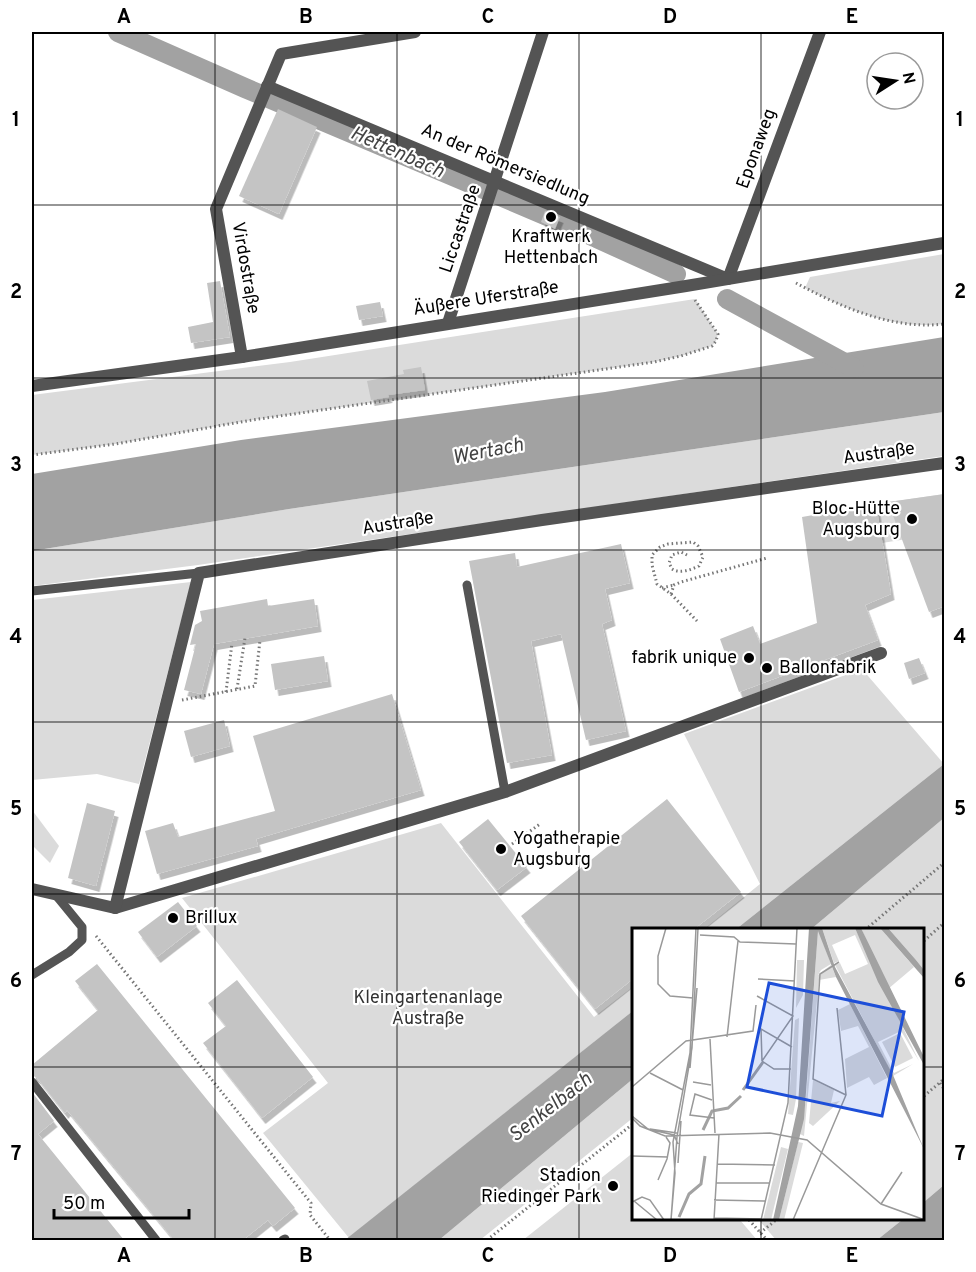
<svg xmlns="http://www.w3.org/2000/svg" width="976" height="1272" font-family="Overpass,sans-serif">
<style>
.green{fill:#dbdbdb}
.water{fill:#a2a2a2}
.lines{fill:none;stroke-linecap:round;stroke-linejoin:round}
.canal{stroke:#a2a2a2;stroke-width:20}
.building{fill:#c4c4c4;filter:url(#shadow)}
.path{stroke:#767676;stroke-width:3;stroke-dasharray:1.5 3;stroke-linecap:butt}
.lane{stroke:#545454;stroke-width:9}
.street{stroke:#545454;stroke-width:12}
.grid{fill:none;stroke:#000;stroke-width:1.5;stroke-opacity:0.55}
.poi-dot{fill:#000;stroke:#fff;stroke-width:2}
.labels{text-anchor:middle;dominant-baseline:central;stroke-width:4.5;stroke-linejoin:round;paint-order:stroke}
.street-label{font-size:18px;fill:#000;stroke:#fff}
.poi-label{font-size:18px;fill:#000;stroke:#fff;text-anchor:end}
.park-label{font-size:18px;fill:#323232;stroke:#fff}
.water-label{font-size:20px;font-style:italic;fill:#434343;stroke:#fff}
.inset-river{fill:none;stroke:#a2a2a2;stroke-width:3}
.inset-road{fill:none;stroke:#999;stroke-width:1.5}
.view{fill:#1d4ed8;fill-opacity:0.15;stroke:#1d4ed8;stroke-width:3}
.inset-edge{fill:none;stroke:#000;stroke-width:3}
.neatline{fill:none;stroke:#000;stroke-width:2}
.grid-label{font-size:20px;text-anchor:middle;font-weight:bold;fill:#000}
</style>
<defs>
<filter id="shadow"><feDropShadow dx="3.5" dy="6" stdDeviation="0" flood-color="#0004"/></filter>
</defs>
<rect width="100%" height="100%" fill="#fff"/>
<g class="green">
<path d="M944,254V324C895,330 848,310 805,288L810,277Z"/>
<path d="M695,299L718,334L716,341L712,346L681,356L654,362L252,420L115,444L32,455V395L290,362Z"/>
<path d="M944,412V456L198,565L32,586V551L289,509Z"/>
<path d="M944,494V533L882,543L876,504Z"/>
<path d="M191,582L139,784L97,774L32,780V600Z"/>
<path d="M862,669L944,764L735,930H703L760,884L684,734Z"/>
<path d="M32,810L59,846L50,863L32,845Z"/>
<path d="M944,818V1185L924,1202V930H810Z"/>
<path d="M441,823L594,1017L634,986V1010L349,1238L263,1133L328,1083L182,898Z"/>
<path d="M634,1078V1117L480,1240H439Z"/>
<path d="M634,1152V1220H740L757,1240H523Z"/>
<path d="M759,1220H902L877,1240H776Z"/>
</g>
<g class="water">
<path d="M944,337V412L289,509L32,551V474L241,440L605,392Z"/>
<path d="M944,764V818L810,930H735Z"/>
<path d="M634,1010V1078L439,1240H345Z"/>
<path d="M944,1185V1240H877L902,1220H924V1202Z"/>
</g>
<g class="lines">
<g class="canal">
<path d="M118,32L245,88L559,221L676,274"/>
<path d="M727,299L854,368"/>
</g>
</g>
<g class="building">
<path d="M278,109L317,127L279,214L239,196Z"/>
<path d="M545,211L560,217L555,229L541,222Z"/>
<path d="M220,281L230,337L191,343L188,327L213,322L207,283Z"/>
<path d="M380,302L383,316L359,320L356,306Z"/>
<path d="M421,367L425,390L388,395L389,397L371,400L367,381L404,374L403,370Z"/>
<path d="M945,494V606L929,612L888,502Z"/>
<path d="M876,504L891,594L865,605L878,640L739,692L720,639L753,626L760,644L817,623L802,517Z"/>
<path d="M621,544L630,583L605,589L612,620L602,624L626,731L586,740L561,634L531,641L552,755L507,763L469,561L515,553L517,567Z"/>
<path d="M267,599L268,606L314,599L318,626L214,644L201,694L184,690L196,644L190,645L195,625L202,621L200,611Z"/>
<path d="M324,656L328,681L275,690L271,664Z"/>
<path d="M919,658L925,673L909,679L904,663Z"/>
<path d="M392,694L421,790L256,839L258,846L157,874L145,831L173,823L178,837L275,811L253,736Z"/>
<path d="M224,720L230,746L191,757L184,731Z"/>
<path d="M667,799L741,892L693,930H634V978L595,1009L521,916Z"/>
<path d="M87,803L115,811L96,886L68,878Z"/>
<path d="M488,819L527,867L497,890L459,842Z"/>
<path d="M178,902L197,926L157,957L138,932Z"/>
<path d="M97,964L295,1208L273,1226L268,1220L243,1240H174L67,1110L65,1113L37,1078L32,1075V1065L98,1010L75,981Z"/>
<path d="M237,980L313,1077L262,1118L203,1043L226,1026L208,1003Z"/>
<path d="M32,1092L54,1121L38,1134L124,1240H32Z"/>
</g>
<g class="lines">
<g class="path">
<path d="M154,32H170"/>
<path d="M796,283C841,307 892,330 944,324"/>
<path d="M32,455L115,444L252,420L654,362L681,356L712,346L716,341L718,334L695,300"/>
<path d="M687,555L681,552L672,555L669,563L672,569C680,574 690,570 699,566L703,557L698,546L693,542L668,544L660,547L652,555V565L657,584L671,594L697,621"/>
<path d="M662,588L674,585"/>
<path d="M671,594L674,585L681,582L767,558"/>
<path d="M237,689L245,638"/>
<path d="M226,692L232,643"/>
<path d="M182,700L255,686L260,640"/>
<path d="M512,844L540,824"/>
<path d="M865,930L944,863"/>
<path d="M96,936L311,1203L310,1215L330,1240"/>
<path d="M924,941L944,923"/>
<path d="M940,1083L944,1089"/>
<path d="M924,1096L944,1079"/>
<path d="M749,1220L767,1240"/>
<path d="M760,1233L776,1220"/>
<path d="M487,1240L634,1123"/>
</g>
<g class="lane">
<path d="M467,585L505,792"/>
<path d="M32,591L199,573"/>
<path d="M32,975L69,952L82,940V927L55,894"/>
<path d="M32,1082L156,1240"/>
<path d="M283,1240L285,1239"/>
</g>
<g class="street">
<path d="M267,86L728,279L820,32"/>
<path d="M448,323L543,32"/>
<path d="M242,357L216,209L281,54L415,32"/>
<path d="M32,386L242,357L686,286L944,243"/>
<path d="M32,889L115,908L505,792L881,653"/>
<path d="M115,908L199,573L542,520L944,463"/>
</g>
</g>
<path class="grid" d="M215,32V1240M397,32V1240M579,32V1240M761,32V930M32,205H944M32,378H944M32,550H944M32,722H944M32,894H944M32,1067H634M924,1067H944M761,1220V1240"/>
<g class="poi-dot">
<circle cx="551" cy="217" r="6"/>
<circle cx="912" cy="519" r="6"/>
<circle cx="749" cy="658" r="6"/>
<circle cx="767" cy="668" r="6"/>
<circle cx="501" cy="849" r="6"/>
<circle cx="173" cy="918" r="6"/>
<circle cx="613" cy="1186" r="6"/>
</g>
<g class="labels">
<g class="street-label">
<text transform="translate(757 149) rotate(-70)">Eponaweg</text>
<text transform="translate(505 165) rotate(23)">An der Römersiedlung</text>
<text transform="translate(461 229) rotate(-71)">Liccastraße</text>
<text transform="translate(245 268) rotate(80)">Virdostraße</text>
<text transform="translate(486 299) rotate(-9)">Äußere Uferstraße</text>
<text transform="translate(879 454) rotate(-8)">Austraße</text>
<text transform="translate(398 524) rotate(-9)">Austraße</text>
</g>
<g class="poi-label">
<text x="551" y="237" text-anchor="middle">Kraftwerk<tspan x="551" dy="21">Hettenbach</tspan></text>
<text x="900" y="509">Bloc-Hütte<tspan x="900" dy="21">Augsburg</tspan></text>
<text x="737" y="658">fabrik unique</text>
<text x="779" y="668" text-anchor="start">Ballonfabrik</text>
<text x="513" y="839" text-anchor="start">Yogatherapie<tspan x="513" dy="21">Augsburg</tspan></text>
<text x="185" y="918" text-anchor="start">Brillux</text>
<text x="601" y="1176">Stadion<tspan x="601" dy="21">Riedinger Park</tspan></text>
</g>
<g class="park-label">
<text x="428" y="998">Kleingartenanlage<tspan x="428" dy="21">Austraße</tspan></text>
</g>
<g class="water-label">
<text transform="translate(397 153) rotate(24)">Hettenbach</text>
<text transform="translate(488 452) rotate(-11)">Wertach</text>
<text transform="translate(551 1108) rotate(-38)">Senkelbach</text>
</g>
</g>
<g transform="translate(632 928)">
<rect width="292" height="292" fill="#fff"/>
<path d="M190,0H223L287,133L269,103L246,114L262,145L281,136L261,148L203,37L208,35L213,46L236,36L223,7L200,17L207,33L202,35ZM229,0H248L282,39L256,61ZM256,0H292V42L284,32ZM186,1L199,36L189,42L186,47L199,37L204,49L187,52L172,208L168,206L174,171ZM165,32H172L171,67L164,80ZM218,76L255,150L242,157L237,149L215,160L213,131L237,119L226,98L209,103L206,82ZM167,90L164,171L161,187L156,186L163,92ZM268,105L281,130L263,139L250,114ZM181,152L202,162L199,175L208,173L181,198L177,195ZM166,214L171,215L152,292H147ZM149,219L156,221L139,292H131Z" fill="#dbdbdb"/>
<path d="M177,0H190L203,39L261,147L292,221L204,49L186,3L172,191L147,292H141L166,178ZM223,0H229L292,129V137L246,54ZM248,0H256L284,32L292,42V50Z" fill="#a2a2a2"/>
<path class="inset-river" d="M111,162L131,134M71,202L80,183L96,180L109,168M47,289L57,266L69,256L73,228"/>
<path class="inset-road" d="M34,0L26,28V56L38,68L61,70M68,7L102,9L108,14L164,16M207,34L188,46L181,151L214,167M126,51L163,53M125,68L161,88L130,133M95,109L106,13M78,111L83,205M130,133L129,101L160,119M130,133L142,141H159M58,140L65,60M18,145L51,162M61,154L79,157M0,159L54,113L121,103L124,77M80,172L63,166L58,187L82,190M0,188L16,201L42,207L46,216M0,190L8,198L33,208L138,205L175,212L249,276L293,292M18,201L45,205M0,228L36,229M46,235L49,193M85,236L143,237M26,252L35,231L38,215L34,209M84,255H138M82,272L134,273M2,273L25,292M0,274L10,269L18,272L32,292M249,276L270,244M82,290L130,291M39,292L43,245L41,214L58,125L64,0M39,292L45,209L60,120L66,0M82,292L87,206M129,292L156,175L165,0M161,292L214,167L205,80"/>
<path class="view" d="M137,55L272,84L250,188L115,159Z"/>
<rect width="292" height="292" class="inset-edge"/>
</g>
<rect width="976" height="1272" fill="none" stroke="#ffffff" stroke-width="66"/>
<g transform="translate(895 81) rotate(78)"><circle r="28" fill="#ffffff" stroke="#999999" stroke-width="1.5"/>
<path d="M0-4.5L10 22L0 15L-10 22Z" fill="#000000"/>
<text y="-9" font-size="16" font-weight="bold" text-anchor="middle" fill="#000000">N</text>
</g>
<path d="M54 1209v9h135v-9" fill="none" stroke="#000000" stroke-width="3"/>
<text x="63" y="1209" font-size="18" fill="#000000" stroke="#ffffff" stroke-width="4.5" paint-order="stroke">50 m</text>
<rect x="33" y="33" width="910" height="1206" class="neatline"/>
<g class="grid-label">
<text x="124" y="23">A</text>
<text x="306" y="23">B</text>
<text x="488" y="23">C</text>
<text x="670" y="23">D</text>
<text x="852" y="23">E</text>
<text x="16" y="126">1</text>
<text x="960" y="126">1</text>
<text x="16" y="298">2</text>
<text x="960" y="298">2</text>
<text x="16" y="471">3</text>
<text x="960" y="471">3</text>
<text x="16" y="643">4</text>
<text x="960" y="643">4</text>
<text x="16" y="815">5</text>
<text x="960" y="815">5</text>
<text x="16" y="987">6</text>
<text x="960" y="987">6</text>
<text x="16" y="1160">7</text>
<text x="960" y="1160">7</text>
<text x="124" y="1262">A</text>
<text x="306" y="1262">B</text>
<text x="488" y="1262">C</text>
<text x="670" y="1262">D</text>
<text x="852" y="1262">E</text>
</g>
</svg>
